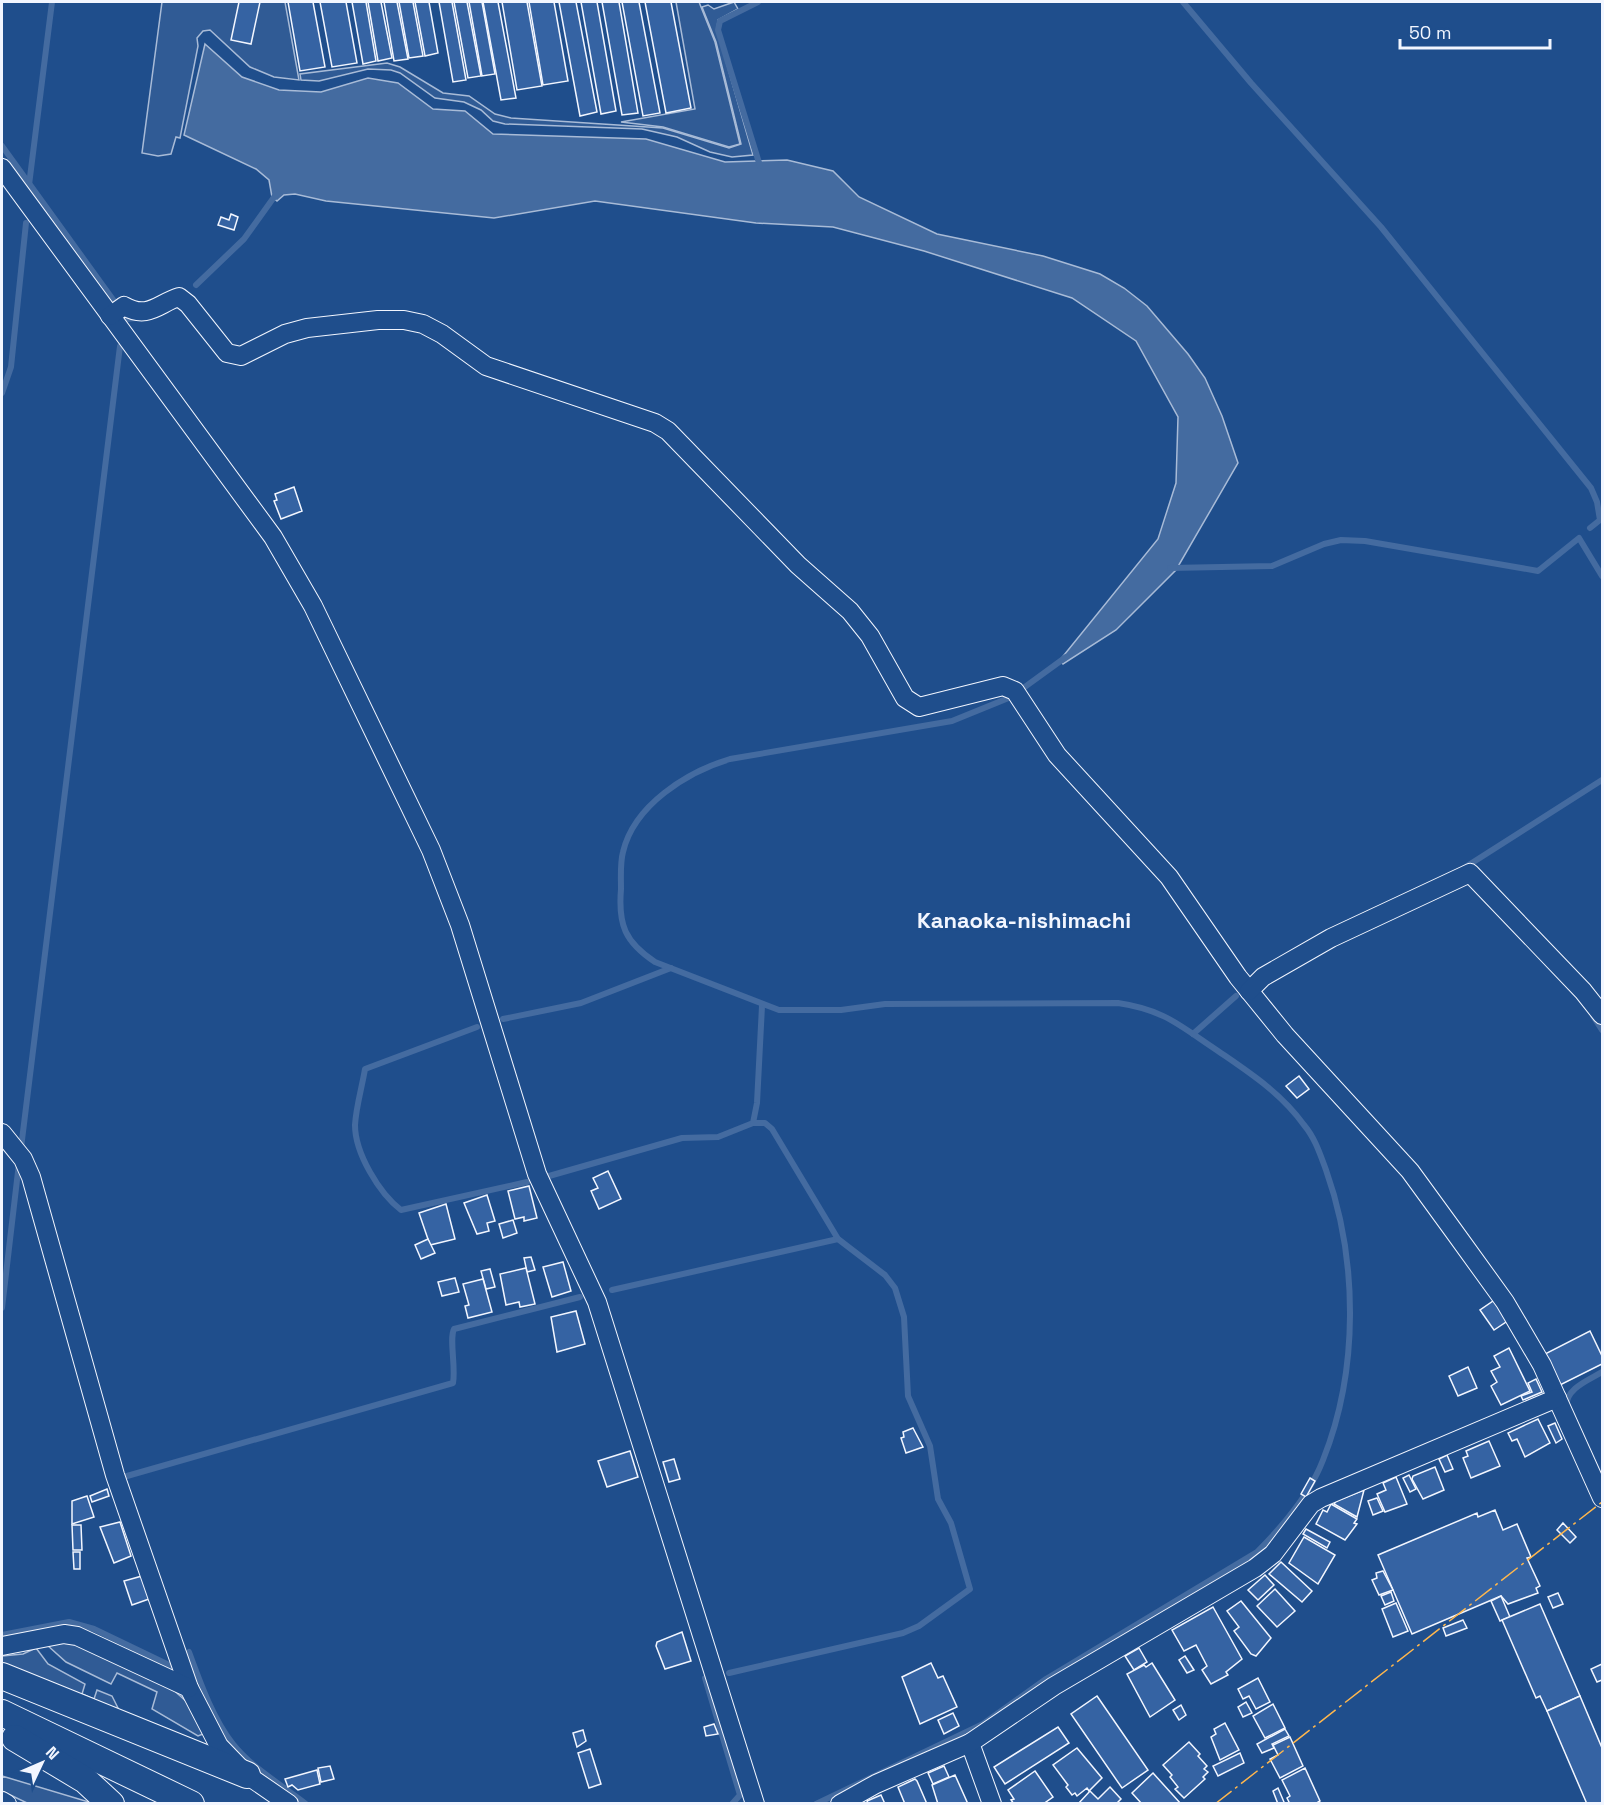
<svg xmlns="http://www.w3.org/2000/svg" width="1604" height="1805" font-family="'Space Grotesk',sans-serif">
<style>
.built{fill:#305b95;stroke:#a8bbd7;stroke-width:1.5}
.water{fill:#446ba0;stroke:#a8bbd7;stroke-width:1.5}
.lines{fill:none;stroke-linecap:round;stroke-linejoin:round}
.stream{stroke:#446ba0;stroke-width:6}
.building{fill:#3563a3;stroke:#f2f6ff;stroke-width:1.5}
.street-casing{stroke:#f2f6ff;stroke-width:20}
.secondary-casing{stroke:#f2f6ff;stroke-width:28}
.street{stroke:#1f4e8c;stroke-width:18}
.secondary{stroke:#1f4e8c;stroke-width:26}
.power{stroke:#ffb74d;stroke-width:1.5;stroke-dasharray:21 4.5 3 4.5;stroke-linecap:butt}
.labels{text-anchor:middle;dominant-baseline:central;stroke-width:4.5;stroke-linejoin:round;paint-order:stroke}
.quarter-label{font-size:22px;font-weight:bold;fill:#f2f6ff;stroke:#1f4e8c}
</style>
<rect width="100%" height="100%" fill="#1f4e8c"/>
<g class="built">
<path d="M162,2H285L299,80L274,77L250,67L210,30L203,31L197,38L198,46L180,138L176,137L171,154L158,156L142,153Z"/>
<path d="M676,2H699L715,42L740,144L729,147L663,127L621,122L695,109Z"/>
<path d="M734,2L738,9L718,20L717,30L753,155L732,157L710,152L677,137L642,129L505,124L493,121L481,110L464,102L435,98L400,73L391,70L368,69L319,81L301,80L300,74L387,63L400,67L443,93L469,96L495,114L511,118L663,128L729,148L741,144L716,42L702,7L708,5L714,9Z"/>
<path d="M60,1642L75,1643L169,1686L188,1703L203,1734L198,1736L152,1709L157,1692L117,1673L111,1684L66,1662L47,1645Z"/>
<path d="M36,1648L48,1664L85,1684L82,1694L94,1699L97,1690L112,1696L120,1712L2,1663V1656L23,1654Z"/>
<path d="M2,1776L92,1803H101H27L2,1791Z"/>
</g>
<path class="water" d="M205,44L242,77L279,90L321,92L368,78L398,83L433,109L465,111L493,134L646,139L725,162L787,160L833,171L859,197L937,234L1043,256L1100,274L1124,288L1147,306L1188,354L1205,378L1222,416L1238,463L1176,570L1116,630L1063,664L1060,660L1158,539L1176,483L1178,417L1136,341L1072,298L924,251L833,227L756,223L595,201L494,218L326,201L295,194L284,195L277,201L272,197L269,180L256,169L184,135Z"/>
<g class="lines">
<g class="stream">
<path d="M758,2L720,21L718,30L760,166"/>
<path d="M1183,2L1251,83L1381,227L1591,488L1597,502L1600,520L1590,528"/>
<path d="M2,146L127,319L135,318"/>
<path d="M29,185L52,2"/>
<path d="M196,285L244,239L277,193"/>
<path d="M2,393L11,367L26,223"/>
<path d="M1170,568L1272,566L1324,544L1341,540L1365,541L1538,571L1579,538L1602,576"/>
<path d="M1464,868L1602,780"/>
<path d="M1593,1016L1602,1030"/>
<path d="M503,1019L581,1003L671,968"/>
<path d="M477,1027L365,1069C362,1087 356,1107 355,1125C355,1153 379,1193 401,1210L527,1182"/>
<path d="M1193,1034L1236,996"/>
<path d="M21,1148L120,346"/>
<path d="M549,1176L682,1138L718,1137L753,1123L757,1103L762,1006"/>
<path d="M612,1290L838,1239"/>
<path d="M2,1308L19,1163"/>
<path d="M1566,1407C1566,1388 1589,1380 1602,1372"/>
<path d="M120,1478L453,1383C456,1367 449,1339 454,1329L580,1297"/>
<path d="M2,1635L69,1622L94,1629L171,1666L174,1664"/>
<path d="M184,1656L189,1652C200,1682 213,1719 233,1744C252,1768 282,1785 306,1804"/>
<path d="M729,1673L903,1633L919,1626L970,1589L951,1523L938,1499L930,1446L908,1396L904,1317L895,1288L885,1275L838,1239L772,1129L765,1123H753"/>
<path d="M705,1678L740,1795L732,1804"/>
<path d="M816,1804L983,1724L1046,1679L1257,1552C1282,1527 1310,1494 1323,1460C1359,1370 1358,1260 1326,1170C1320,1154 1315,1138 1304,1125C1281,1093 1250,1073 1218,1051C1180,1026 1165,1010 1118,1003L885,1004L841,1010H779L655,962C625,942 618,925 621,889C621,877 620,863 623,852C634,805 687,772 730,759L952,721L1011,697L1066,657"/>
</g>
</g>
<g class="building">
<path d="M239,2H260L251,44L231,40Z"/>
<path d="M288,2H313L325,67L300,71Z"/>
<path d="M320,2H346L357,63L332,67Z"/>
<path d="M352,2H366L376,61L363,64Z"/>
<path d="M368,2H381L392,58L378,61Z"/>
<path d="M384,2H397L408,59L394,61Z"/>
<path d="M399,2H413L423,56L409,58Z"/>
<path d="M415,2H429L438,53L425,56Z"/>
<path d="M439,2H452L466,80L453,82Z"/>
<path d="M454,2H467L481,76L468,78Z"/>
<path d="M469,2H482L495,74L482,76Z"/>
<path d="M483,2H498L516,98L501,100Z"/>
<path d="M502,2H527L542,86L517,90Z"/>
<path d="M529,2H554L568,81L543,85Z"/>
<path d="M559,2H576L597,112L580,116Z"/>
<path d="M581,2H597L616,111L601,114Z"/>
<path d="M602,2H619L638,113L622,115Z"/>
<path d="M622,2H639L660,113L643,116Z"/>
<path d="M645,2H671L691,108L666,113Z"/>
<path d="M231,214L238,217L234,230L218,225L221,217L229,220Z"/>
<path d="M294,487L302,511L281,519L274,501L277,500L275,494Z"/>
<path d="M1299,1076L1309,1089L1297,1098L1286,1086Z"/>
<path d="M608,1171L621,1199L599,1209L591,1191L598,1188L593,1178Z"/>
<path d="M529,1186L537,1218L524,1221V1217L515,1219L508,1191Z"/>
<path d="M487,1195L495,1221L487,1223L489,1231L477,1234L464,1203Z"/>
<path d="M446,1204L455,1239L430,1245L419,1213Z"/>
<path d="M513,1220L517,1233L503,1238L499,1224Z"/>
<path d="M428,1239L435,1253L421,1259L415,1245Z"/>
<path d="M531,1257L535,1270L527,1272L524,1258Z"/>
<path d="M563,1262L571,1291L552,1297L543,1267Z"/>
<path d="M526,1268L535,1304L520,1307L519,1302L506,1305L500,1274Z"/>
<path d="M490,1269L495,1287L486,1289L481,1271Z"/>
<path d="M455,1278L459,1292L442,1296L438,1282Z"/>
<path d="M483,1279L492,1312L468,1318L465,1306L469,1305L463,1284Z"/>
<path d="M1496,1299L1509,1320L1494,1330L1480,1310Z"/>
<path d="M576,1311L585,1344L557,1352L551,1317Z"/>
<path d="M1590,1331L1602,1356V1364L1558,1386L1543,1355Z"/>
<path d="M1509,1348L1530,1391L1501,1405L1491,1386L1497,1382L1491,1371L1500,1367L1494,1356Z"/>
<path d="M1468,1367L1477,1388L1458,1396L1449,1376Z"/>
<path d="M1536,1379L1542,1392L1523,1400L1521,1396L1532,1392L1528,1383Z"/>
<path d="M1538,1419L1550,1443L1525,1457L1517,1439L1512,1441L1508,1433Z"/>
<path d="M1555,1423L1562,1439L1556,1443L1548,1426Z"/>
<path d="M913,1428L923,1447L906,1453L901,1438L904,1437L903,1432Z"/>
<path d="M1489,1441L1500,1466L1471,1478L1463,1458L1468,1456L1466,1451Z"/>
<path d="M630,1451L638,1477L607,1487L598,1461Z"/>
<path d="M1447,1455L1453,1469L1445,1472L1439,1459Z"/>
<path d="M674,1459L680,1479L669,1482L663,1462Z"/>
<path d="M1435,1467L1444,1490L1423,1499L1412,1479L1413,1476Z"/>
<path d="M1409,1475L1416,1489L1410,1492L1403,1478Z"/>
<path d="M1396,1477L1407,1504L1385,1512L1377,1494L1386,1490L1383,1483Z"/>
<path d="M1310,1478L1315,1481L1306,1497L1301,1494Z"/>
<path d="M107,1489L109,1496L92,1502L90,1496Z"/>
<path d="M1364,1490L1357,1517L1334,1504L1336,1501Z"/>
<path d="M87,1496L94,1517L72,1524V1501Z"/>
<path d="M1377,1498L1383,1511L1373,1515L1368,1501Z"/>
<path d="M1331,1504L1357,1519L1354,1523L1357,1524L1345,1540L1316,1524L1323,1510L1327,1512Z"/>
<path d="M1495,1510L1503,1530L1517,1524L1531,1557L1527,1558L1540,1586L1536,1588L1538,1593L1508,1604L1501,1596L1412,1634L1378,1555L1477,1513L1478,1517Z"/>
<path d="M120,1522L131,1556L114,1563L100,1527Z"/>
<path d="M1563,1523L1576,1537L1570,1543L1557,1530Z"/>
<path d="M72,1525H81L82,1550H73Z"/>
<path d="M1306,1529L1330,1542L1327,1548L1303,1534Z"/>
<path d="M1304,1537L1335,1555L1318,1584L1289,1563Z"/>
<path d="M73,1552H80V1569H74Z"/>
<path d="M1281,1562L1312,1591L1302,1602L1269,1574Z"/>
<path d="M1383,1571L1393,1590L1379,1595L1372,1580L1377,1578L1376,1573Z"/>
<path d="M1265,1575L1274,1585L1258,1600L1248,1590Z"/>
<path d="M142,1576L149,1599L132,1605L124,1581Z"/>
<path d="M1275,1589L1295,1611L1277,1627L1257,1606Z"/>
<path d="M1391,1592L1394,1601L1385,1605L1381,1596Z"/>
<path d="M1558,1593L1563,1604L1553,1608L1548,1597Z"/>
<path d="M1501,1596L1510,1617L1500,1621L1491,1601Z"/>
<path d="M1241,1601L1271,1638L1256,1656L1251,1654L1234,1631L1239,1627L1227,1611Z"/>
<path d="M1396,1603L1408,1631L1393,1637L1382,1609Z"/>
<path d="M1540,1604L1580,1696L1547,1711L1540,1696L1536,1698L1502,1620Z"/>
<path d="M1213,1607L1242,1659L1226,1672L1228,1675L1211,1684L1202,1670L1207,1666L1196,1645L1184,1651L1172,1630Z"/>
<path d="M1463,1620L1467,1628L1446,1636L1443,1628Z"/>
<path d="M682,1632L691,1661L665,1669L656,1646L657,1642Z"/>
<path d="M1139,1648L1147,1662L1134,1670L1125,1656Z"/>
<path d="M1185,1656L1194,1670L1187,1673L1179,1660Z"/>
<path d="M931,1663L938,1678L943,1676L957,1707L920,1724L902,1677Z"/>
<path d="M1152,1663L1175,1700L1150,1717L1127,1674L1144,1665L1146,1667Z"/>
<path d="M1602,1664V1680L1597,1682L1591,1669Z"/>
<path d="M1258,1678L1270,1702L1256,1709L1249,1696L1243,1699L1238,1689Z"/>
<path d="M1097,1696L1148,1770L1122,1788L1071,1714Z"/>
<path d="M1580,1696L1602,1748V1804H1587L1547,1711Z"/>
<path d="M1246,1702L1252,1713L1243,1717L1238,1707Z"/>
<path d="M1273,1704L1285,1728L1265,1738L1253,1716Z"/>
<path d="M1181,1705L1186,1715L1179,1720L1173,1710Z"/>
<path d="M953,1713L959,1726L944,1734L938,1720Z"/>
<path d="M1225,1723L1239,1750L1220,1760L1211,1737L1216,1734L1214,1729Z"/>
<path d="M714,1724L718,1734L706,1736L704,1727Z"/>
<path d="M1058,1727L1069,1743L1005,1784L994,1767Z"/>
<path d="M1285,1729L1289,1736L1272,1744L1274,1748L1262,1753L1257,1744Z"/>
<path d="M583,1730L586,1741L577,1747L573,1733Z"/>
<path d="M1290,1737L1303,1766L1280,1778L1270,1759L1278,1755L1273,1745Z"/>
<path d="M1189,1742L1200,1754L1198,1756L1207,1766L1204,1769L1208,1772L1203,1777L1205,1779L1184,1798L1175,1789L1178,1787L1170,1777L1172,1775L1163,1765Z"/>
<path d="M1077,1748L1102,1778L1089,1791L1087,1788L1077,1796L1075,1793L1072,1795L1066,1787L1068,1785L1053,1765Z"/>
<path d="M590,1749L601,1784L589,1788L578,1753Z"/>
<path d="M1240,1753L1244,1763L1218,1776L1213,1766Z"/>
<path d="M330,1766L334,1779L321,1782L318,1768Z"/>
<path d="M944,1766L949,1777L933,1784L928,1773Z"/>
<path d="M1305,1768L1320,1801L1315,1804H1290L1287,1798L1290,1796L1282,1780Z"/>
<path d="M317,1770L320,1784L298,1790L292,1785L288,1787L285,1779Z"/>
<path d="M1035,1771L1053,1797L1043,1804H1014L1011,1800L1014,1799L1008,1790Z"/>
<path d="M1153,1773L1181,1804H1142L1132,1793Z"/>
<path d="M955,1775L968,1804H938L932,1785Z"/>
<path d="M915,1779L917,1781L927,1804H905L898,1787Z"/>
<path d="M1110,1787L1121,1799L1116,1804H1078L1090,1791L1098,1799Z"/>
<path d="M1278,1788L1284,1802L1282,1804H1278L1273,1791Z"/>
<path d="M881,1795L885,1804H868L867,1801Z"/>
</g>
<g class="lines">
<g class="street-casing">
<g id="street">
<path d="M2,168L273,537L313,606L431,850L460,925L537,1174L597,1302L755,1804"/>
<path d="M110,316L124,306C148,320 159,303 179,297L188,304L227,353L241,356L285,334L307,328L378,320H404L423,324L442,334L486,366L655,423L668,431L798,565L850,611L870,636L905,698L919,707L1003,686L1015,691L1057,755L1169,877L1238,977L1285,1035L1410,1171L1453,1230L1505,1302L1542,1365L1602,1498"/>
<path d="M1249,991L1263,977L1331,938L1470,873L1583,991L1602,1015"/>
<path d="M2,1133L23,1159L31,1177L115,1475L189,1688L219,1746L247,1775L289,1804"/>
<path d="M2,1646L64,1634L77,1636L189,1688"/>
<path d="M970,1743L992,1804"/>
<path d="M2,1801L7,1804"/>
<path d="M840,1804L876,1784L970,1743L1054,1686L1255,1568L1273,1554L1311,1504L1321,1498L1557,1398"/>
</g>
</g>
<g class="secondary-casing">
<g id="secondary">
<path d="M2,1676L247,1775"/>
<path d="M2,1713L191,1804"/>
<path d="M15,1738L85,1780L111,1804"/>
</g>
</g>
<use href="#street" class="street"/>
<use href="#secondary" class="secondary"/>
<path class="power" d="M1215,1804L1602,1502"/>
</g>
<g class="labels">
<g class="quarter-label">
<text x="1024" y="920">Kanaoka-nishimachi</text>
</g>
</g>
<rect width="1604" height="1805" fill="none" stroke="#f2f6ff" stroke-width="6"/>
<g transform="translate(42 1763) rotate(46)" stroke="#1f4e8c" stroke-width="4.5" paint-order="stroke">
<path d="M0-4.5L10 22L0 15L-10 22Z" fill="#f2f6ff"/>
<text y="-9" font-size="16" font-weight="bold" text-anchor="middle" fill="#f2f6ff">N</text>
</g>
<path d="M1400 39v9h150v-9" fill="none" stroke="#f2f6ff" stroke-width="3"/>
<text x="1409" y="39" font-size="18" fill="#f2f6ff" stroke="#1f4e8c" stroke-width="4.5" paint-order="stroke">50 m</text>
</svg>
